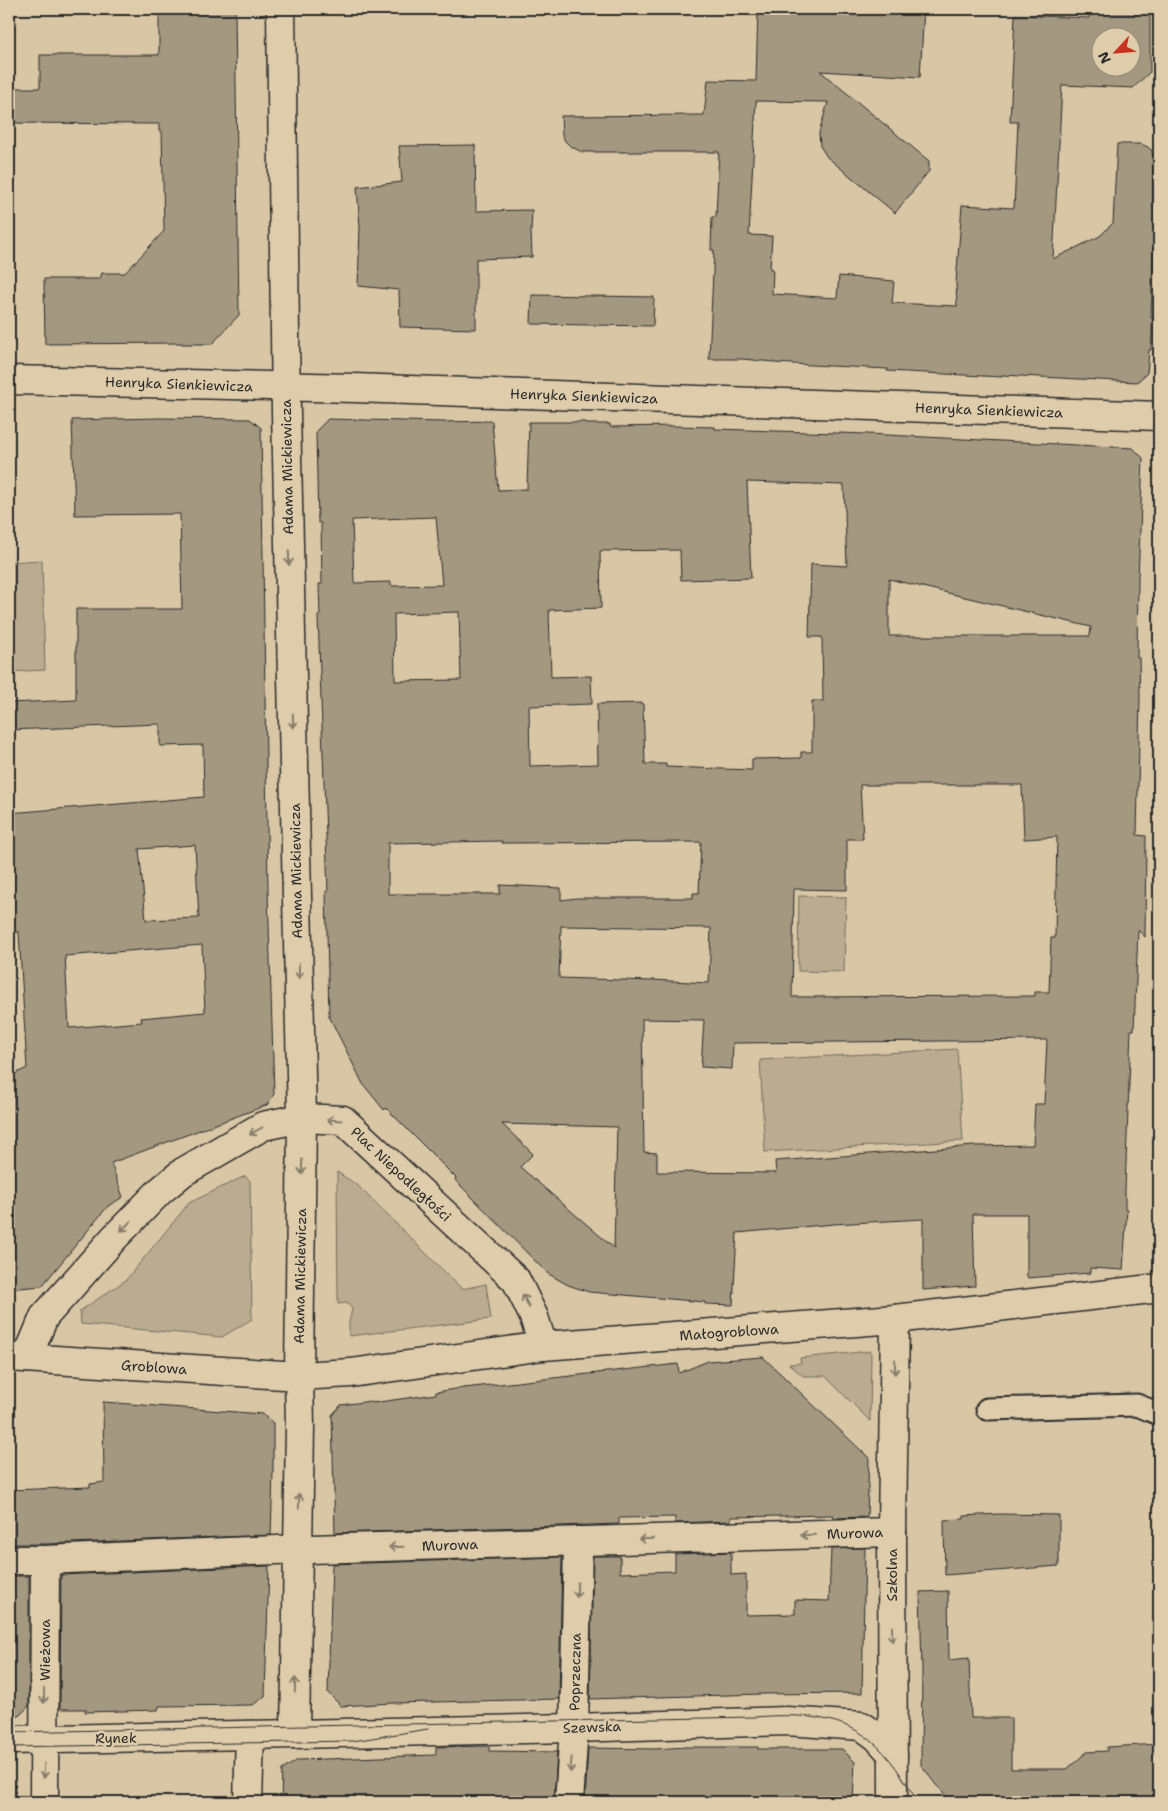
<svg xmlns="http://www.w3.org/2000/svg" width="1168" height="1811" font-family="'Shantell Sans',sans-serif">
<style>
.green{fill:#bbac91;stroke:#736c5e}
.building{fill:#a49881;stroke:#2b2b2b;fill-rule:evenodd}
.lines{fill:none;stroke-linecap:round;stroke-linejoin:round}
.pedestrian-casing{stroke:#2b2b2b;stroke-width:25}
.minor-casing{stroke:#2b2b2b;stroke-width:31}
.tertiary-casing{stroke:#2b2b2b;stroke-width:31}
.pedestrian{stroke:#dfccaa;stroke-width:21}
.minor{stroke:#dfccaa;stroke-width:28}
.tertiary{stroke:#dfccaa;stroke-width:28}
.tram{stroke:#2b2b2b;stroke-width:1}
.oneway{stroke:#857c6a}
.labels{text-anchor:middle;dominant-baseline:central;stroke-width:5;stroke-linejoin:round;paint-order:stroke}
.street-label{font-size:14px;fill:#2b2b2b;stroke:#dfccaa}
</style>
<rect width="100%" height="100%" fill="#d8c6a5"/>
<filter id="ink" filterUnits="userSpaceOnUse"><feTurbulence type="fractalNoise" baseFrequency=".02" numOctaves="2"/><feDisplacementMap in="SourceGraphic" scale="10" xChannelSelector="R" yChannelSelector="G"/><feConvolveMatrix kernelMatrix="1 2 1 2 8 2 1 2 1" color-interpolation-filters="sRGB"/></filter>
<g filter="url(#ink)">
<g class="green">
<path d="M42,560L45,670L9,672V562Z"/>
<path d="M799,896L846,897L844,972L798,971Z"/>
<path d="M957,1049L963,1141L765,1152L760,1060Z"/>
<path d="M337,1172L357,1185L462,1289L486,1284L491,1319L349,1336V1323L352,1309L347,1303L338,1304Z"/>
<path d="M245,1176L250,1181L252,1319L222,1337L81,1324L80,1311L126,1280L189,1203Z"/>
<path d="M871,1351L870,1421L825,1376H803L789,1364L801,1363L800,1358Z"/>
</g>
<g class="building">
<path d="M159,9H235L239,315L212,344H182V343L45,344L44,279H100L102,273H125L164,231L162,131H159V124L9,123V88H40V55H159Z"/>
<path d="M758,9H924L920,77L820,71L929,161V171L895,213L827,157L820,146L819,133L828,102L756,101L749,235L772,236L770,269H773L772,294L837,298L839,276L894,281L892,303L957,306L956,283L962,205L1014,208L1018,122H1010L1015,15L1089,18V9H1150V72L1133,88L1062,85L1053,259L1100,236L1113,223L1117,144H1141L1148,147L1152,151L1153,156V206H1155L1151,318H1153L1151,350H1149L1147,373L1137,382L1002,375V377L887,371L888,369L774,363L773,362L743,359H709L714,250H711L712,217H716L719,152H582L570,146L565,141L562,135L561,116L704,115L708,80L756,81ZM1100,38H1130V68H1100Z"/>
<path d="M475,145L476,211L532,210L531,232L532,257L476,259V329L400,327L399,290L358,286L360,227L357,187L402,182L399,146Z"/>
<path d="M532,295L654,297L653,326L531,324Z"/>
<path d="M159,418L250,419L261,428L268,891L274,1094L267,1105L111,1163L123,1197L108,1206L42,1286L9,1289V1077L27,1068L19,932L9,933V813L204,797L203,745L160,746V724L9,730V703L76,700V609H182L180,514L75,515L72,420ZM195,845L199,918L146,920L139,849ZM202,945L205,1012L141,1018L142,1022L69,1028L65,956Z"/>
<path d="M328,419L442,422L492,421L498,490L527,489L529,422H586V424H610V427L675,426L715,427V429L868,434L1133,448L1143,458L1138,578L1137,658H1139L1140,696L1137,835L1146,836L1145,937L1138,930L1134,1030H1131L1125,1190V1209H1127L1123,1270L1090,1268V1273L1027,1278V1214H973L975,1286L923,1290V1219L834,1224L737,1233L733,1305L705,1304V1302L589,1292L568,1285L547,1273L455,1180L456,1178L386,1108L384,1110L363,1084L329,1016L326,891L328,892L318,616L320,615L319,584H322L321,523H318L316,431ZM747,482L844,485L847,566L811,564L809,637H822L823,701H812V752H801V758L752,759V770L666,767V764H645L643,703L597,704L598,764L530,766L529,706L592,704L591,676L551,677L549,610L601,608L600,551L680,550L681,580L751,578ZM436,517L442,585L391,586V582L354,583L352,520ZM889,579L1091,627L1090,636H889ZM459,612L461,680L395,681L394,614ZM860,785H1022L1024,839L1057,837L1055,938H1051L1049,992H1035V996L792,997L794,889L847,890V839H863ZM502,841L501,843L701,842L699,893H693V898H577L561,900V888L500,885V894H388V843ZM561,926L711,928L709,983L652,980V981L559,978ZM642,1019L704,1020L701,1067L732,1069L733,1043L1047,1040L1044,1104H1035L1033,1145L975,1146L775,1161L776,1173L657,1172V1153L644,1152ZM502,1124L617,1127L614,1248L520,1167L533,1154Z"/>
<path d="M763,1357L869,1458L867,1517L832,1518L833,1515L731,1517V1521L675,1523V1517L619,1518V1524L335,1533L332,1415L341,1405L371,1401L372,1403L436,1394V1392L455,1389L678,1364L679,1373L708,1361Z"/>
<path d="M103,1402L262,1414L273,1423V1473L271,1535L45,1544H9V1490L90,1487V1484L104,1482Z"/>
<path d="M999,1514L1059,1515V1566L945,1575L944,1520L964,1519V1516Z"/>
<path d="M865,1548L862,1693L763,1694L590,1699L593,1556H620V1573L675,1571V1554L731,1552V1575L746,1574V1615L795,1614V1600L829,1601L831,1549Z"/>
<path d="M562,1557L559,1699L393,1703L341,1706L328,1693L332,1564Z"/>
<path d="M269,1566L265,1696L253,1705L159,1706L158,1710L85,1712L86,1709H62L60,1708L61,1575Z"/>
<path d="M9,1576H29V1706L11,1724H9Z"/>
<path d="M948,1591L949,1660L969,1658L971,1718H1011V1769H1067L1087,1752L1107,1751V1747L1159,1744V1802H951L921,1765L922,1670L920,1592Z"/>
<path d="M489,1746V1751L557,1752L554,1802H281L282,1770L298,1760L436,1755V1747Z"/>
<path d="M685,1747H758V1749H842L855,1762L853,1802H585L588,1748L655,1749Z"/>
</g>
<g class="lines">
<g class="pedestrian-casing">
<path id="pedestrian" d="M987,1409L1137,1405L1159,1414"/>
</g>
<g class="minor-casing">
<g id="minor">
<path d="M281,9L286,412L302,1118L299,1376L300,1427L295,1734"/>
<path d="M9,1357L299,1376L351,1373L543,1346L895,1319L1159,1288"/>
<path d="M27,1358L44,1317L114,1238L160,1191L183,1172L263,1126L302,1118L343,1120L516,1280L534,1317L543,1346"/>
<path d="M9,1560H45L276,1550L892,1532"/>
<path d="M9,1740L574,1728L786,1721L862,1726L877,1737L893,1755"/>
<path d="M44,1802L45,1560"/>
<path d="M248,1802L250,1735"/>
<path d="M569,1802L574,1728L578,1541"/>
<path d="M893,1802L892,1532L895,1319"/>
</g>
</g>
<g class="tertiary-casing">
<path id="tertiary" d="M9,380L354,388L1159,416"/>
</g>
<use href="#pedestrian" class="pedestrian"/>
<use href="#minor" class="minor"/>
<use href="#tertiary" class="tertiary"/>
<g class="tram">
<path d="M9,1732L755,1717C793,1714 838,1714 869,1739C890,1755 904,1780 918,1802"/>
<path d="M9,1747L353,1741L428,1729"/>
</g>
</g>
<defs><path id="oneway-shaft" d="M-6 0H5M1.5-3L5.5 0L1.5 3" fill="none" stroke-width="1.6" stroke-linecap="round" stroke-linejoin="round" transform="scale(1.25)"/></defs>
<g class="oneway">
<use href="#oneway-shaft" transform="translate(289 558) rotate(89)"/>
<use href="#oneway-shaft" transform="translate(293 721) rotate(89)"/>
<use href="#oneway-shaft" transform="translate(299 971) rotate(89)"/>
<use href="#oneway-shaft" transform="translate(334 1120) rotate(-176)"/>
<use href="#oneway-shaft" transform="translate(256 1131) rotate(150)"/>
<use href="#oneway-shaft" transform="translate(302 1167) rotate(91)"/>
<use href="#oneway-shaft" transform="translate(126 1226) rotate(135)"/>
<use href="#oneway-shaft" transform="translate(526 1301) rotate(-116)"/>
<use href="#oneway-shaft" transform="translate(895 1367) rotate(91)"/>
<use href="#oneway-shaft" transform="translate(299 1501) rotate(-89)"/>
<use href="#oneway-shaft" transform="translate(808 1535) rotate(178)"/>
<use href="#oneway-shaft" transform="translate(646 1539) rotate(178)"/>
<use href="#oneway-shaft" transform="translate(396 1547) rotate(178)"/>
<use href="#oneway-shaft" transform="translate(577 1590) rotate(91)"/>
<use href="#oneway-shaft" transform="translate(892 1634) rotate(90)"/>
<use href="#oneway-shaft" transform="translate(295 1685) rotate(-89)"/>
<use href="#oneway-shaft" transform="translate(44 1696) rotate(90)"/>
<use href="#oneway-shaft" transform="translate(571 1765) rotate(95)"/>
<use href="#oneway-shaft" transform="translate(44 1771) rotate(91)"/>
</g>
</g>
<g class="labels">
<g class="street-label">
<text transform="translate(179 384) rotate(2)">Henryka Sienkiewicza</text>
<text transform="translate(584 396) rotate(2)">Henryka Sienkiewicza</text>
<text transform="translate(989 410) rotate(2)">Henryka Sienkiewicza</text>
<text transform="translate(287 467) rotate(-91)">Adama Mickiewicza</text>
<text transform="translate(296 871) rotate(-91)">Adama Mickiewicza</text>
<text transform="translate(401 1174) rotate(43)">Plac Niepodległości</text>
<text transform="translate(300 1276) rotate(-89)">Adama Mickiewicza</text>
<text transform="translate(729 1332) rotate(-4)">Małogroblowa</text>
<text transform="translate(154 1367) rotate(4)">Groblowa</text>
<text transform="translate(855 1533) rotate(-2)">Murowa</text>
<text transform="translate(450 1545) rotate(-2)">Murowa</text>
<text transform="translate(892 1575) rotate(-90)">Szkolna</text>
<text transform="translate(45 1650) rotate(-90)">Wieżowa</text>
<text transform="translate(575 1672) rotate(-89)">Poprzeczna</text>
<text transform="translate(592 1727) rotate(-2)">Szewska</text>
<text transform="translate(116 1738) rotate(-1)">Rynek</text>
</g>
</g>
<rect width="1168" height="1811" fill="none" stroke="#dfccaa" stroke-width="30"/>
<rect x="15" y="15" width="1138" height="1781" fill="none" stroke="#2b2b2b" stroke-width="2" filter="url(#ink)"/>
<g transform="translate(1116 52) rotate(244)"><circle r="24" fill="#dfccaa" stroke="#978c77"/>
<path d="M0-4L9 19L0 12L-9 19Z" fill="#c8321e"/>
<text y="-8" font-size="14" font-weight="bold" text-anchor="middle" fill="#2b2b2b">N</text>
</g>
</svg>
